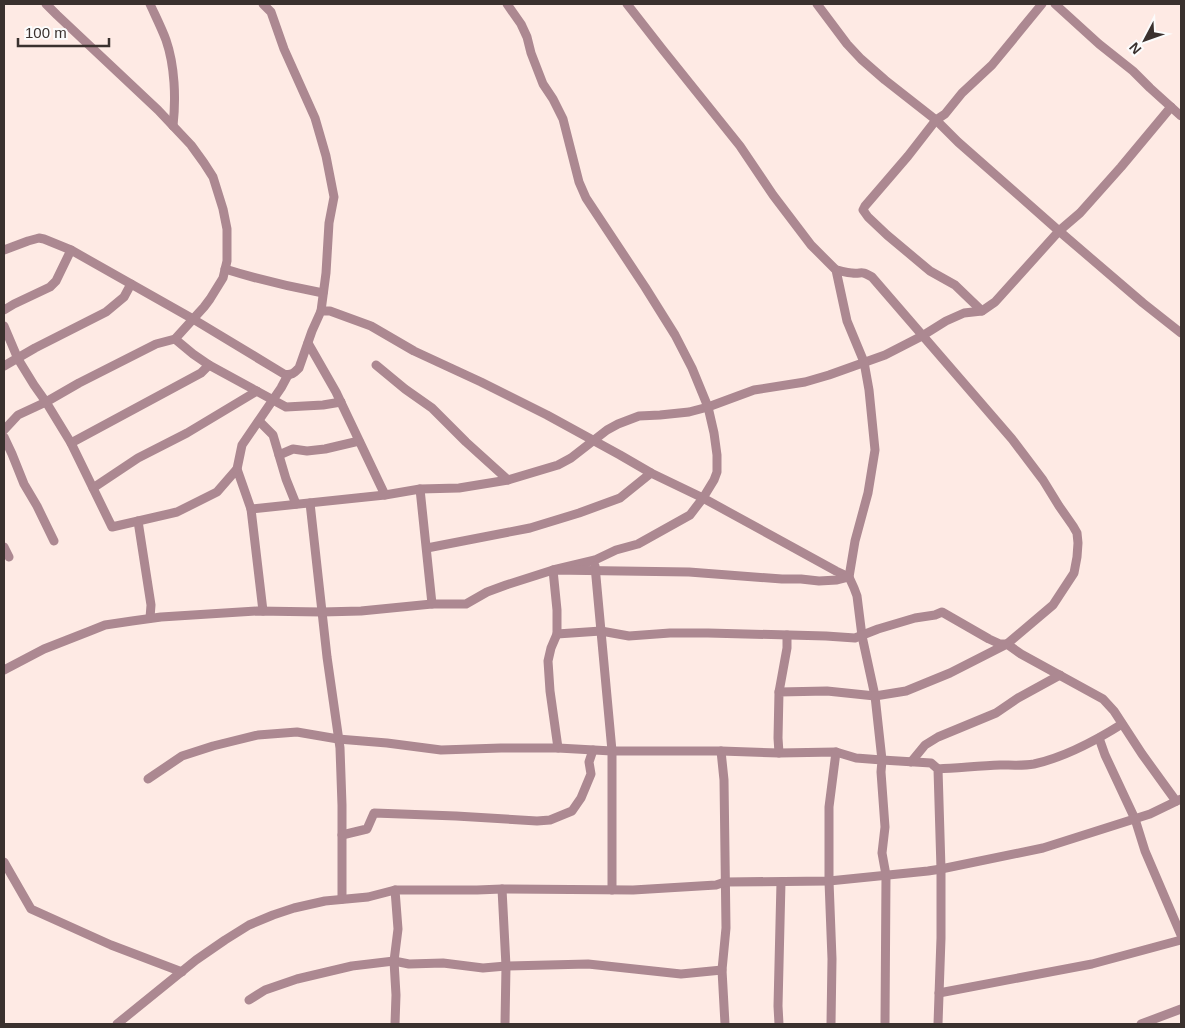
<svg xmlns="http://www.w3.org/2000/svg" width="1185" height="1028" font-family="Helvetica,sans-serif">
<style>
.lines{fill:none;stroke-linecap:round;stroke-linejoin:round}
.minor{stroke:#ac8891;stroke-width:9}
</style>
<rect width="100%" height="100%" fill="#feeae4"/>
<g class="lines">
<g class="minor">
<path d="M150,4C155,15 162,29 166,40C175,66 176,99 173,126"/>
<path d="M263,4L271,12L284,49L315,118L326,156L334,197L329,223L326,273L321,311"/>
<path d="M817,4L847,44L861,59L885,80L936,120L958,142L1059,231L1143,303L1181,333"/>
<path d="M1055,4L1099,44L1133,71L1150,88L1181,116"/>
<path d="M4,250L28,241L39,238L44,239L71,250L193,319L284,374C291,376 294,373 299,368L312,331L321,311H330L371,326L414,351L481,382L547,415L620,455L651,473L703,498L836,571L849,577L854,588L857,596L862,636L875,696L882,760L931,763L938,769L941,869V938L938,1024"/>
<path d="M225,269C257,279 290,287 323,293"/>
<path d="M4,310L14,304L50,287L56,281L71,250"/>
<path d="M982,311L955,285L930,271L887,235L868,217L863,210L865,206L908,156L936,120L945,114L962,93L992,65L1042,4"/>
<path d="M4,326L18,359L34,385L46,402L71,443L112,527L177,512L217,492L237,469L251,509L385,495L420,489L459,488L508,480L558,465L571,458L607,430L618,424L639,416L660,415L689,412L708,407L754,390L805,382L829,375L885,355L922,336L946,321L964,313L982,311L995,302L1059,231L1080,213L1121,167L1171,107"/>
<path d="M175,339L193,354L209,365L286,407L323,405L341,402"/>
<path d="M308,343L336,392L385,495"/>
<path d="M376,365L405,389L432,408L466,442L508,480"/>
<path d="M4,366L35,348L106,312L124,297L131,284"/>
<path d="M259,421L273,435L286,479L296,504"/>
<path d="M4,430L18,415L46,402L79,383L156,344L175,339L204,307L210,299L223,278L227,261V229L223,209L213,177L204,163L191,145L158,110L57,15L46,4"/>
<path d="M4,437L12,454L24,484L37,506L54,541"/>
<path d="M71,443L201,373L209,365"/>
<path d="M279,455L293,449L307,451L325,449L359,441"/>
<path d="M237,469L242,445L281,388L288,375"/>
<path d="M93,488L138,458L187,433L257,391"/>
<path d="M420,489L432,604"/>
<path d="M310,503L327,657L340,748L342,805V899"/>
<path d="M251,509L263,611"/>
<path d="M138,521L151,605L150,618"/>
<path d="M4,547L9,557"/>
<path d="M427,548L530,528L579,513L620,498L651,473"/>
<path d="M557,634L601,631L629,636L670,633H708L826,636L855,638L878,629L915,618L935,615L942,612L989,639L1000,644H1007L1021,654L1103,699L1114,711L1142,754L1176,801"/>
<path d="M4,670L44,649L90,631L105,625L132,621L161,617L257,611L322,612L361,611L432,604H466L487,592L506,585L553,570L595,560L616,550L638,544L690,515L703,498L714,480L717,472V455L714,433L708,407L692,368L675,335L645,287L586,198L579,182L563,119L553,99L543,84L531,53L527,37L521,24L507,4"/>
<path d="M779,692L787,648V635"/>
<path d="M1099,738L1105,755L1135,819L1145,851L1181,935"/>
<path d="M558,748L550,691L548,661L551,648L557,634V610L553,570L689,572L782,579H801L819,581L837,580L849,577L855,541L868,493L875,450L869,390L864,362L847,321L836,270L811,245L773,195L740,146L663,50L627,4"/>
<path d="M721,751L724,780L726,928L722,970L725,1024"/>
<path d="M779,753L778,738L779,692L827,691L875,696L906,691L950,673L1007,644L1053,605L1074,573L1077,557L1078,543L1077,533L1073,526L1059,506L1043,480L1012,439L872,277C860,270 863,274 852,273C846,273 842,271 836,270"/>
<path d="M911,762L925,745L938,737L996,713L1018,698L1060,675"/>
<path d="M938,769C958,768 979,766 1000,765C1011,765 1023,766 1034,764C1066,757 1095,741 1122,724"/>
<path d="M148,779L182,756L213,746L258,735L297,732L338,739L387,743L441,750L501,748H558L612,751L595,566"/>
<path d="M342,835L367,829L374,813L456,816L537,821L550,820L572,811L581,798L591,774L589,762L593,750"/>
<path d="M4,862L31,909L111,945L182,972"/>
<path d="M502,889L506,966L505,1024"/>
<path d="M612,890V751H721L779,753L836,752L856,758L882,760L881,772L885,827L882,853L886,875L885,1024"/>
<path d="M939,993L1092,964L1181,940"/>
<path d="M249,1000L265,990L297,979L352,966L394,961L409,964L443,963L483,968L506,966L588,964L681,974L722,970"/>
<path d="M117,1024L196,960L225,940L249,925L273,915L294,908L325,901L368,897L395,890H477L502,889L633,890L716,885L725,882L829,881L928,871L941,869L1043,848L1150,814L1181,799"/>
<path d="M395,1024L396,995L394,961L398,929L395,890"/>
<path d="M779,1024L778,1006L781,882"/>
<path d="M831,1024L832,959L829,881V807L836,752"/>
<path d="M1141,1024L1181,1009"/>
</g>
</g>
<rect width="1185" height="1028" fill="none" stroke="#3a312e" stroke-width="10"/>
<g transform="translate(1145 40) rotate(229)" stroke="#fcfcfc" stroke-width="4" paint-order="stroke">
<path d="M0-4L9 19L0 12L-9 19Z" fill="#3a312e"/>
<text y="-8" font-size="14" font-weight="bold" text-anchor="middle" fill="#3a312e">N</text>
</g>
<path d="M18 38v8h91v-8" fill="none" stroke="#3a312e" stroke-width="2.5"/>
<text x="25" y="38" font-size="15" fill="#3a312e" stroke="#fcfcfc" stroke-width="4" paint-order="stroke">100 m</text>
</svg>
